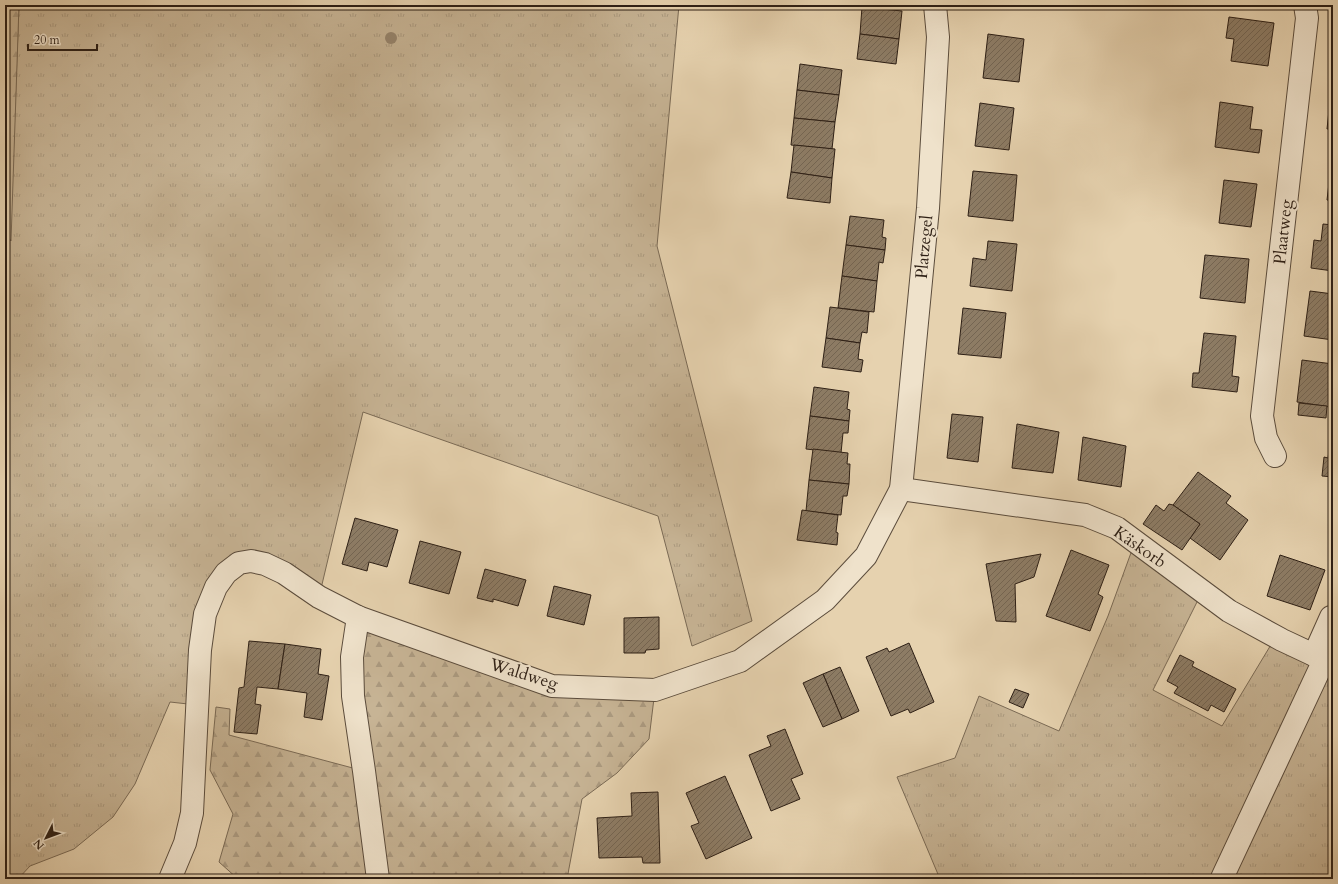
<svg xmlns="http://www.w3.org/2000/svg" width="1338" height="884" font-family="Cardo,serif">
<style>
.grass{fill:url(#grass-tufts);stroke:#7a6a55}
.forest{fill:url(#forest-firs);stroke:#7a6a55}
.building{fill:url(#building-hatch);stroke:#2d1f15}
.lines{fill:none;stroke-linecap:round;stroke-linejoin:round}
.minor-casing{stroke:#5b4c3c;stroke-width:24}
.minor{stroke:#efe2cb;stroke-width:22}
.tree{fill:#96846c}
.labels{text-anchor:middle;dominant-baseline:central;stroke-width:4;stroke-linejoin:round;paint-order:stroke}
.street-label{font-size:17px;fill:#2d1f15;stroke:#efe2cb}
</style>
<defs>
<pattern id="grass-tufts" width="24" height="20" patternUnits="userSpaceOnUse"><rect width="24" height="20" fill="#c7b495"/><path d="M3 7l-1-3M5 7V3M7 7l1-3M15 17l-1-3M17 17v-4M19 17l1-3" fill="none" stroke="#ab9a80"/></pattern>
<pattern id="forest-firs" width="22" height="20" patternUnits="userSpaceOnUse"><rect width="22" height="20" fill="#c7b495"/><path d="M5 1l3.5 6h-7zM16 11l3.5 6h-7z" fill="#ab9a80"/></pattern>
<pattern id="building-hatch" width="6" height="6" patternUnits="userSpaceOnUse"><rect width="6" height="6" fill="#8d7c65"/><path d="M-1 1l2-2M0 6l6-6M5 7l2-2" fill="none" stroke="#746552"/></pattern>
</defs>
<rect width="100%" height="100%" fill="#e6d2af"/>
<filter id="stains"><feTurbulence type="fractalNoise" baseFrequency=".005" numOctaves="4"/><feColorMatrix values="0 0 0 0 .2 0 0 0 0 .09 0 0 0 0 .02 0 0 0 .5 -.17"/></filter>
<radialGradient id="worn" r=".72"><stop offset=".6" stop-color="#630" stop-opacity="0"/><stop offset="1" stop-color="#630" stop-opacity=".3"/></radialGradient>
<g class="grass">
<path d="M19,5H679L657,246L752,621L692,646L658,516L363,412L319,597L251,561L216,587L197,705L170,702L135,784L113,817L74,849L30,866L18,879H5V232L10,240Z"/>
<path d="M1132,550L1198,600L1153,690L1222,726L1272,643L1333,670V879H940L897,777L955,758L979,696L1059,731L1108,616Z"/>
</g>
<g class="forest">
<path d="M5,5H19L11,241L5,232Z"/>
<path d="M358,617L552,686L655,690L649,739L617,773L582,799L567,879H238L219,862L233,814L210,770L216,707L230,709L229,735L364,771Z"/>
</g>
<g class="building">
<path d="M857,5H898L897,10Z"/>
<path d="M1173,5H1191L1190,9Z"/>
<path d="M862,7L902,11L899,39L860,34Z"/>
<path d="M1229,17L1274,23L1268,66L1231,61L1234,39L1226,38Z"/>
<path d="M860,34L899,39L896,64L857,59Z"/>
<path d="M988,34L1024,39L1019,82L983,78Z"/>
<path d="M800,64L842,70L839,95L797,90Z"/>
<path d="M1332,82H1333V129H1327Z"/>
<path d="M797,90L839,95L835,122L794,118Z"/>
<path d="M1220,102L1253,107L1250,129L1262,130L1259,153L1215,147Z"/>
<path d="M980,103L1014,108L1009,150L975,146Z"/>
<path d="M794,118L835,122L832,149L791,145Z"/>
<path d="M794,145L835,149L832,178L791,172Z"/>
<path d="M973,171L1017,175L1013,221L968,216Z"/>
<path d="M791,172L832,178L830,203L787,198Z"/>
<path d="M1224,180L1257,184L1251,227L1219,223Z"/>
<path d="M1329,183H1333V201L1327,200Z"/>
<path d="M850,216L884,220L882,237L886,238L885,250L846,245Z"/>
<path d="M1323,224L1333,225V271L1311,268L1314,240L1321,241Z"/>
<path d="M988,241L1017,244L1012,291L970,286L973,258L986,260Z"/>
<path d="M846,245L885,250L883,263L879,262L877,281L842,276Z"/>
<path d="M1205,255L1249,259L1245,303L1200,298Z"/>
<path d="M842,276L877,281L874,312L838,308Z"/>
<path d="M1310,291L1333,294V340L1304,336Z"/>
<path d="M830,307L869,312L867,333L862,332L860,343L826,338Z"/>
<path d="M963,308L1006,313L1001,358L958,354Z"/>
<path d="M1204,333L1236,336L1232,376L1239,377L1237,392L1192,387L1193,373H1199Z"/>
<path d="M826,338L860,343L858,359L863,360L861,372L822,367Z"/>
<path d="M1302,360L1333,364V397H1331L1330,407L1297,402Z"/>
<path d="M814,387L849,392L847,409L850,410L849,421L810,416Z"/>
<path d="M1299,403L1327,406L1326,418L1298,415Z"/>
<path d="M952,414L983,417L978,462L947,458Z"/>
<path d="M810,416L849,421L848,433H843L841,453L806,449Z"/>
<path d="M1017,424L1059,432L1053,473L1012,468Z"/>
<path d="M1331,435H1333V477L1322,476L1324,457L1328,458Z"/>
<path d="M1083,437L1126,446L1121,487L1078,480Z"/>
<path d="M813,449L848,453L847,464H850L849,484L809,480Z"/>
<path d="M1198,472L1231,496L1226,503L1248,520L1220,560L1190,538L1200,524L1173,505Z"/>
<path d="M809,480L849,484L847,496H843L841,515L806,511Z"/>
<path d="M1169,504L1173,505L1200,524L1182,550L1143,524L1156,505L1164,511Z"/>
<path d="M802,510L838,515L836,532L838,533L837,545L797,540Z"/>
<path d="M355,518L398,530L387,567L369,562L367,571L342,564Z"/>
<path d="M420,541L461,552L449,594L409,583Z"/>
<path d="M1071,550L1109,565L1098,594L1103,597L1090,631L1046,616Z"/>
<path d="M1041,554L1034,577L1015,584L1016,622L996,621L986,564Z"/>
<path d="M1280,555L1325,570L1310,610L1267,596Z"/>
<path d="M485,569L526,580L518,606L493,599V602L477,598Z"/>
<path d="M554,586L591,595L584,625L547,616Z"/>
<path d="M659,617V649L646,650L645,653H624V618Z"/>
<path d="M249,641L285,644L278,689L257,687L255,704L261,705L257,734L234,732L239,688L244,687Z"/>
<path d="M909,643L934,702L910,713L908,709L891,716L866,657L887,648L889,652Z"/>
<path d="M285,644L321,649L318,674L329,676L322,720L304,717L307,693L278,689Z"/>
<path d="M1180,655L1194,662L1192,666L1236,689L1224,712L1211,705L1208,711L1174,693L1178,687L1167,681Z"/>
<path d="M840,667L859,711L842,719L823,674Z"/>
<path d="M823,674L842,719L823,727L803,683Z"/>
<path d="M1015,689L1029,694L1023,708L1009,702Z"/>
<path d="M785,729L803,774L791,779L800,799L771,811L749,755L771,746L767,736Z"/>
<path d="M725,776L752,838L706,859L691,826L699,823L686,793Z"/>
<path d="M658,792L660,863H643L642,857L599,858L597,818L632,816L631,793Z"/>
</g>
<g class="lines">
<g class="minor-casing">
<g id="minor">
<path d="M1275,456L1266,438L1262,416L1307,18L1305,5"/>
<path d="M901,489L1085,515L1117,528L1229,611L1282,640L1333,664"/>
<path d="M358,617L352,657L353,696L364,771L378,879"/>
<path d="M1314,655L1331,617"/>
<path d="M1222,878L1324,660"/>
<path d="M170,879L185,843L192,813L200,650L205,614L216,587L226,573L239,563L251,561L265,564L284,573L319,597L358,617L552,686L655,690L740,661L825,600L866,556L901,489L928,208L938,37L935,5"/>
</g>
</g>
<use href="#minor" class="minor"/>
</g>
<circle class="tree" cx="391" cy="38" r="6"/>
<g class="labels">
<g class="street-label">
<text transform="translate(1283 232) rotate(-84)">Plaatweg</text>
<text transform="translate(924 247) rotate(-85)">Platzegel</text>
<text transform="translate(1140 547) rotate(35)">Käskorb</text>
<text transform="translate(524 674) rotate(17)">Waldweg</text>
</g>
</g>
<rect width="1338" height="884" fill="none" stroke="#e6d2af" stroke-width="20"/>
<rect x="6" y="6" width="1326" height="872" fill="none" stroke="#2d1f15" stroke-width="2"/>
<rect x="10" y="10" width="1318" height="864" fill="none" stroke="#2d1f15"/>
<g transform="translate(46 838) rotate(228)" stroke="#efe2cb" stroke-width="3" paint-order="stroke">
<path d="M0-3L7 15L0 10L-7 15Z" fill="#2d1f15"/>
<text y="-6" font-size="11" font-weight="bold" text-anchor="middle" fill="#2d1f15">N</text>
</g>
<path d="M28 44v6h69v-6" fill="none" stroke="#2d1f15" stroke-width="2"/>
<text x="34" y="44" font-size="12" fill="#2d1f15" stroke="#efe2cb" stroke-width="3" paint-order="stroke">20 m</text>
<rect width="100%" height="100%" filter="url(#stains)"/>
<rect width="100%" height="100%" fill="url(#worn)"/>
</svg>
